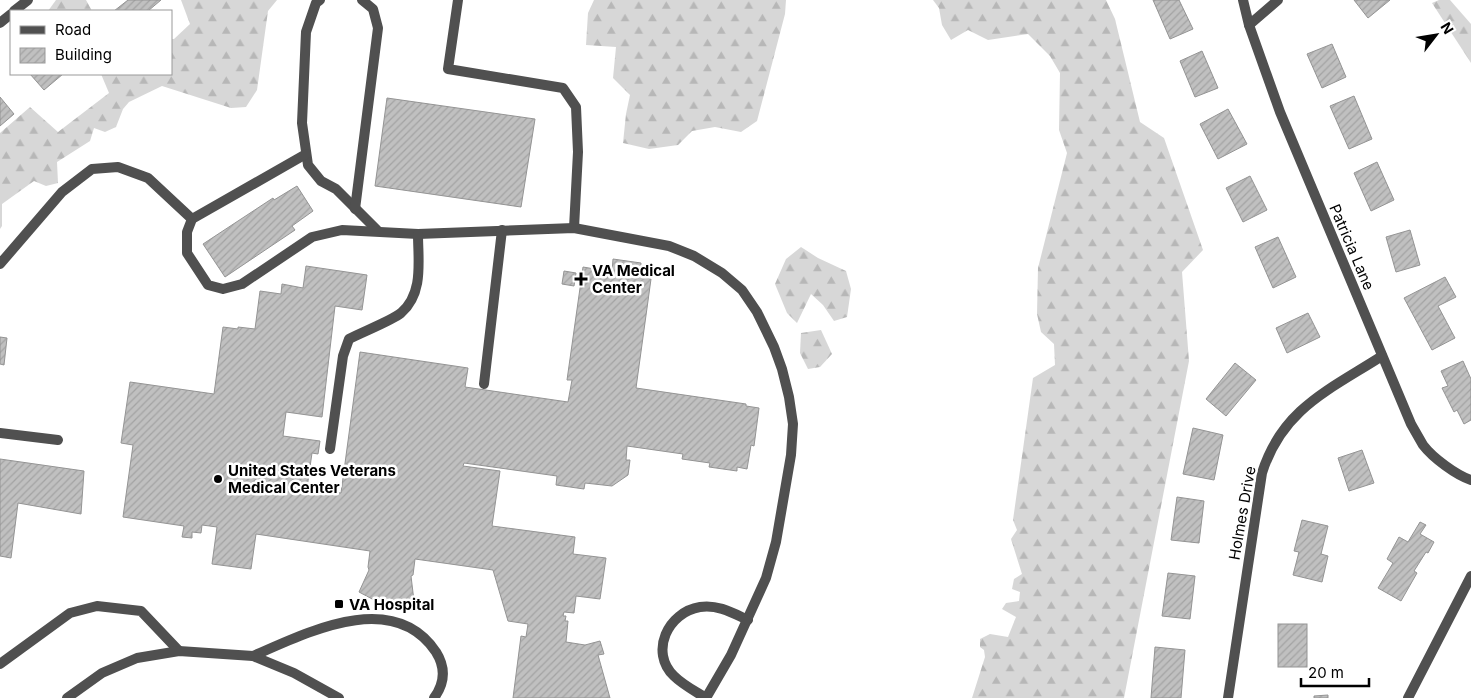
<svg xmlns="http://www.w3.org/2000/svg" width="1471" height="698" font-family="Inter,sans-serif">
<style>
.forest{fill:url(#forest-firs)}
.building{fill:url(#building-hatch);stroke:#949494}
.lines{fill:none;stroke-linecap:round;stroke-linejoin:round}
.lane{stroke:#505050;stroke-width:10}
.street{stroke:#505050;stroke-width:10}
.poi-dot{fill:#000;stroke:#fff;stroke-width:2}
.labels{text-anchor:middle;dominant-baseline:central;stroke-width:5;stroke-linejoin:round;paint-order:stroke}
.street-label{font-size:15px;fill:#000;stroke:#fff}
.poi-label{font-size:15px;font-weight:bold;fill:#000;stroke:#fff;text-anchor:start}
</style>
<defs>
<pattern id="forest-firs" width="22" height="20" patternUnits="userSpaceOnUse" patternTransform="scale(1.25)"><rect width="22" height="20" fill="#d7d7d7"/><path d="M5 1l3.5 6h-7zM16 11l3.5 6h-7z" fill="#b7b7b7"/></pattern>
<pattern id="building-hatch" width="6" height="6" patternUnits="userSpaceOnUse" patternTransform="scale(1.25)"><rect width="6" height="6" fill="#c0c0c0"/><path d="M-1 1l2-2M0 6l6-6M5 7l2-2" fill="none" stroke="#a3a3a3"/></pattern>
</defs>
<rect width="100%" height="100%" fill="#fff"/>
<g class="forest">
<path d="M56,0H86L92,11H48Z"/>
<path d="M181,0H277L268,11L257,90L246,107L231,108L162,86L129,102L123,109L116,127L105,132L94,128L90,141L57,162L58,183L46,186L34,181L2,204V226L0,229V133L30,107L58,132L109,93L101,74H171V39H174L190,24Z"/>
<path d="M594,0H786L785,14L757,121L741,132L715,127L692,131L678,145L649,149L623,143L626,114L630,95L613,78L616,47L586,45L588,13Z"/>
<path d="M933,0H1106L1115,19L1140,122L1164,138L1203,250L1182,272L1189,361L1124,698H972L985,657L984,650L980,647V639L990,634L1008,637L1016,617L1002,609L1006,603L1019,601L1020,592L1012,589L1014,579L1022,574L1011,539L1017,530L1013,520L1033,378L1055,365L1054,344L1041,332L1037,314L1038,268L1067,153L1059,130L1060,73L1050,56L1028,34L988,40L968,30L951,40L942,25L939,8Z"/>
<path d="M1439,0H1450L1471,24V63L1432,3Z"/>
<path d="M801,247L818,258L846,271L851,289L847,317L834,321L823,305L811,294L797,323L787,313L775,284L786,259Z"/>
<path d="M821,330L832,354L820,367L808,369L800,353L801,333Z"/>
</g>
<g class="building">
<path d="M128,0H161L148,11H114Z"/>
<path d="M1153,0H1179L1193,29L1170,39Z"/>
<path d="M1354,0H1390L1368,18Z"/>
<path d="M1332,44L1346,77L1322,88L1307,54Z"/>
<path d="M1202,51L1218,88L1195,97L1180,61Z"/>
<path d="M30,74H63L44,90Z"/>
<path d="M1354,96L1372,139L1349,149L1330,106Z"/>
<path d="M0,97L14,114L0,126Z"/>
<path d="M387,98L535,119L521,207L375,186Z"/>
<path d="M1228,109L1247,144L1218,159L1200,124Z"/>
<path d="M1377,162L1394,200L1371,211L1354,173Z"/>
<path d="M1250,176L1267,210L1243,222L1226,188Z"/>
<path d="M297,186L313,211L292,226L295,230L225,277L203,244L273,198L274,200Z"/>
<path d="M1410,230L1420,265L1396,272L1386,237Z"/>
<path d="M1278,237L1296,277L1273,288L1255,247Z"/>
<path d="M613,259L641,263L640,277L651,279L636,388L746,404V406L759,408L754,446L751,445L747,469L737,467V471L709,467L710,463L682,459L683,454L627,446L626,460H630L628,475L612,486L585,483L584,489L556,485L557,476L464,463L463,466L500,471L492,526L575,537L573,554L606,558L600,599L576,596L574,613L564,612L563,616H566L565,621H568L566,642L585,645L600,641L604,654L598,655L610,698H513L521,636L526,637L528,624L508,621L493,570L415,559L413,575L411,576L414,601L394,603L376,601L359,592L369,570L368,567L370,551L256,534L251,569L212,564L217,527L202,525L201,533L192,532V538L182,537L184,526L123,517L133,445L121,443L130,382L214,394L223,327L238,329V327L255,329L260,291L281,294L282,284L303,288L306,266L367,275L362,310L335,306L322,417L286,412L283,436L320,441L318,454L312,453L307,488L341,493L360,352L468,368L465,387L568,402L572,380H567L583,267L612,272Z"/>
<path d="M564,271L576,273L574,286L562,284Z"/>
<path d="M1445,277L1456,297L1438,306L1455,338L1432,350L1404,298Z"/>
<path d="M1308,313L1320,337L1287,353L1276,328Z"/>
<path d="M0,337L7,338L4,365L0,364Z"/>
<path d="M1463,361L1471,379V420L1464,424L1457,410L1454,412L1442,388L1448,386L1441,371Z"/>
<path d="M1235,363L1256,380L1226,416L1206,399Z"/>
<path d="M1193,428L1223,435L1214,480L1183,474Z"/>
<path d="M1362,450L1374,483L1349,491L1338,458Z"/>
<path d="M0,459L84,471L81,514L18,503L11,558L0,556Z"/>
<path d="M1177,497L1204,501L1199,543L1171,540Z"/>
<path d="M1302,520L1328,526L1321,554L1328,556L1322,582L1293,575L1299,552L1294,551Z"/>
<path d="M1420,522L1426,525L1420,534L1434,542L1428,553L1426,552L1414,571L1417,573L1401,601L1378,588L1393,563L1387,559L1399,537L1408,542Z"/>
<path d="M1168,573L1195,576L1190,619L1162,616Z"/>
<rect x="1278" y="624" width="29" height="43"/>
<path d="M1155,647L1185,650L1181,698H1151Z"/>
<path d="M1328,695V698H1314V696Z"/>
</g>
<g class="lines">
<g class="lane">
<path d="M320,0L316,3L306,32L302,123L308,165L321,181L336,189L377,230"/>
<path d="M458,0L448,69L563,88L576,107L578,152L574,228"/>
<path d="M306,154L192,219L187,232V253L208,285L223,289L242,284L312,237L342,230L418,234L574,228L669,246L694,256L722,273L742,290L757,312L774,347L782,369L789,397L793,424L791,455L776,542L766,578L731,655L706,698"/>
<path d="M355,209L378,28L373,9L362,0"/>
<path d="M0,264L62,192L92,169L118,167L148,178L192,219"/>
<path d="M484,384L502,230"/>
<path d="M0,433L58,440"/>
<path d="M330,449L343,356L349,339C362,332 391,321 401,313C424,293 418,261 418,234"/>
<path d="M253,656C306,633 393,588 436,652C446,668 445,683 434,698"/>
<path d="M0,664L70,613L97,606L141,611L179,651"/>
<path d="M67,698L102,673L137,658L179,651L253,656L294,673L339,698"/>
<path d="M706,698C695,691 683,685 674,676C649,652 668,612 700,607C717,604 733,613 748,620"/>
</g>
<g class="street">
<path d="M1243,0L1249,25L1280,112L1411,424C1415,431 1419,438 1423,445C1433,458 1456,475 1471,480"/>
<path d="M14,11L28,0"/>
<path d="M0,23L11,14"/>
<path d="M1249,25L1278,0"/>
<path d="M1228,698L1262,473C1282,409 1329,390 1382,356"/>
<path d="M1408,698L1471,576"/>
</g>
</g>
<g class="poi-dot">
<path d="M578.5 271.5h5v5h5v5h-5v5h-5v-5h-5v-5h5z"/>
<circle cx="218" cy="479" r="5"/>
<rect x="334" y="599" width="10" height="10" rx="2.5"/>
</g>
<g class="labels">
<g class="street-label">
<text transform="translate(1352 247) rotate(67)">Patricia Lane</text>
<text transform="translate(1242 513) rotate(-80)">Holmes Drive</text>
</g>
<g class="poi-label">
<text x="592" y="270">VA Medical<tspan x="592" dy="17">Center</tspan></text>
<text x="228" y="470">United States Veterans<tspan x="228" dy="17">Medical Center</tspan></text>
<text x="349" y="604">VA Hospital</text>
</g>
</g>
<rect x="10" y="10" width="162" height="65" fill="#ffffff" stroke="#999999"/>
<rect x="20" y="26" width="25" height="8" fill="#505050" stroke="#999999"/>
<text x="55" y="35" font-size="15" fill="#000000">Road</text>
<rect x="20" y="48" width="25" height="15" fill="url(#building-hatch)" stroke="#999999"/>
<text x="55" y="60" font-size="15" fill="#000000">Building</text>
<g transform="translate(1436 35) rotate(59)" stroke="#ffffff" stroke-width="4" paint-order="stroke">
<path d="M0-4L9 19L0 12L-9 19Z" fill="#000000"/>
<text y="-8" font-size="14" font-weight="bold" text-anchor="middle" fill="#000000">N</text>
</g>
<path d="M1301 678v8h68v-8" fill="none" stroke="#000000" stroke-width="2.5"/>
<text x="1308" y="678" font-size="15" fill="#000000" stroke="#ffffff" stroke-width="4" paint-order="stroke">20 m</text>
</svg>
